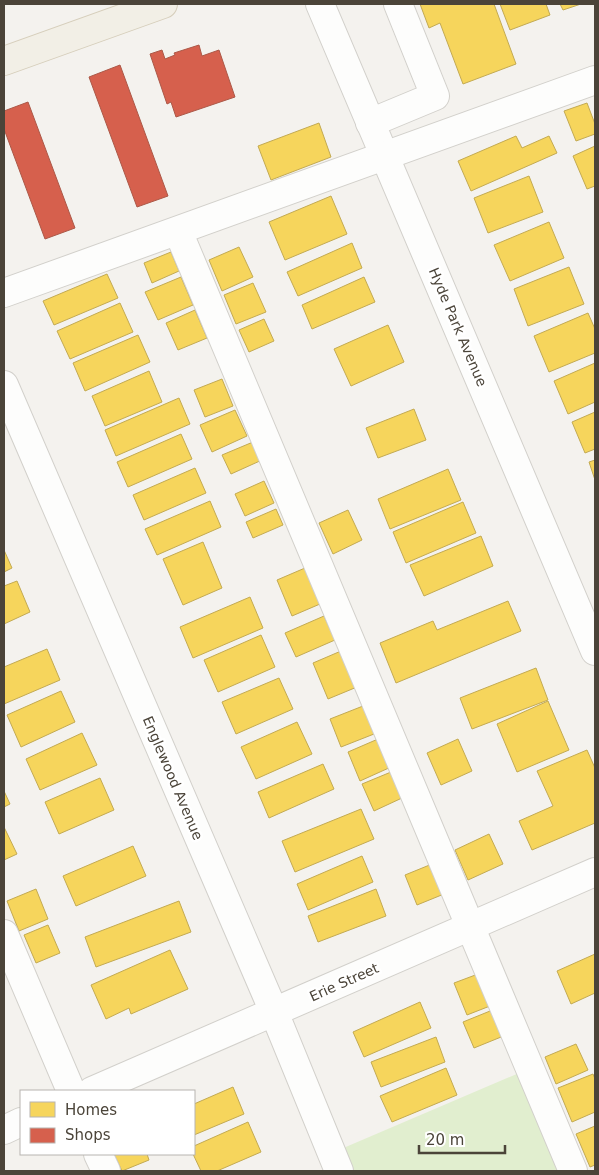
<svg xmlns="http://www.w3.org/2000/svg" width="599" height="1175" font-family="'DejaVu Sans',sans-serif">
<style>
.green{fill:#e1eecf}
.homes{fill:#f6d55c;stroke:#c3aa52}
.shops{fill:#d6604d;stroke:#ac5847}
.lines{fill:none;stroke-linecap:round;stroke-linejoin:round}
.minor-casing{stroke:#d2d0cb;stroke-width:30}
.major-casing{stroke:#d6cebb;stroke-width:30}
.minor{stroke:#fdfdfc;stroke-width:28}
.major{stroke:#f2efe6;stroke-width:28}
.labels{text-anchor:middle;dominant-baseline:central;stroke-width:5;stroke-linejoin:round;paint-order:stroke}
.street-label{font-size:14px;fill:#4b4439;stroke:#fff}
</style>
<rect width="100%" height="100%" fill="#f4f2ee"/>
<path class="green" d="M533,1067L578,1171H334L327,1155Z"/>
<g class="homes">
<path d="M420,4H494L516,64L463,84L440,23L429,28Z"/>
<path d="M500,4H546L550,15L510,30Z"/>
<path d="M560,4H581L563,10Z"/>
<path d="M587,103L595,124V134L576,141L564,111Z"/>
<path d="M319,123L331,157L271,180L258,146Z"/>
<path d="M516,136L522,148L549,136L557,153L471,191L458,161Z"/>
<path d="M595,146V186L587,189L573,156Z"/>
<path d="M529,176L543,212L488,233L474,198Z"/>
<path d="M331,196L347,234L285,260L269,222Z"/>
<path d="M549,222L564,258L510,281L494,245Z"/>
<path d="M352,243L362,268L298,296L287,272Z"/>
<path d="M239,247L253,277L222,291L209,260Z"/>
<path d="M171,252L179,271L152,283L144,263Z"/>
<path d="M569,267L584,304L528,326L514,289Z"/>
<path d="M107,274L118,298L54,325L43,301Z"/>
<path d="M181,277L193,305L158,320L145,292Z"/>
<path d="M364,277L375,302L312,329L302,305Z"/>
<path d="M253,283L266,312L236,324L224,295Z"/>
<path d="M120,303L133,332L70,359L57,331Z"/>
<path d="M195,310L207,338L178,350L166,323Z"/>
<path d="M588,313L595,329V353L549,372L534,336Z"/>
<path d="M264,319L274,341L249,352L239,330Z"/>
<path d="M388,325L404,362L351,386L334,349Z"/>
<path d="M138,335L150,362L85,391L73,363Z"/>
<path d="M595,363V402L568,414L554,381Z"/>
<path d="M149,371L162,402L105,426L92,396Z"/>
<path d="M222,379L233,406L205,417L194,390Z"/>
<path d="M179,398L190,424L116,456L105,430Z"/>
<path d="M414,409L426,440L378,458L366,428Z"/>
<path d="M235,410L247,436L212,452L200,425Z"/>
<path d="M595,412V449L585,453L572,422Z"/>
<path d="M181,434L192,459L128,487L117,462Z"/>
<path d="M253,442L262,460L231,474L222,455Z"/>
<path d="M595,460V480L589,462Z"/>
<path d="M195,468L206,493L144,520L133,495Z"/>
<path d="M448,469L461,500L390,529L378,499Z"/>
<path d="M264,481L274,503L245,516L235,494Z"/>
<path d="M210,501L221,527L157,555L145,529Z"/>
<path d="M463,502L476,533L406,563L393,532Z"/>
<path d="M276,509L283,525L253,538L246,522Z"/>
<path d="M348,510L362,540L333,554L319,523Z"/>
<path d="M481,536L493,566L424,596L410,565Z"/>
<path d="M203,542L222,588L183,605L163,559Z"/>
<path d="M4,550L12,568L4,572Z"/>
<path d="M312,565L327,601L292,616L277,580Z"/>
<path d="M17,581L30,612L4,624V586Z"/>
<path d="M250,597L263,628L193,658L180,627Z"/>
<path d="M508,601L521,631L396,683L380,643L433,621L437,630Z"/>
<path d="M324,616L335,640L296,657L285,633Z"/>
<path d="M261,635L275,667L218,692L204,660Z"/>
<path d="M47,649L60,680L4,704V667Z"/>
<path d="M341,651L357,687L328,699L313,663Z"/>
<path d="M536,668L548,700L472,729L460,698Z"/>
<path d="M279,678L293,709L236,734L222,702Z"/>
<path d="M61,691L75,722L21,747L7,715Z"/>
<path d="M548,701L569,750L517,772L497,724Z"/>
<path d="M363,706L374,734L341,747L330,719Z"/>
<path d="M297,722L312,754L256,779L241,747Z"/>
<path d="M82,733L97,765L40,790L26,759Z"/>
<path d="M378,739L391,767L360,781L348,752Z"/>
<path d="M458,739L472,771L441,785L427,753Z"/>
<path d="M587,750L595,768V823L532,850L519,821L553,806L537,771Z"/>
<path d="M323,764L334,789L269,818L258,792Z"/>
<path d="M391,772L402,798L374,811L362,784Z"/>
<path d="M100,778L114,810L59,834L45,802Z"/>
<path d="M4,791L10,804L4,807Z"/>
<path d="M361,809L374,839L295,872L282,841Z"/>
<path d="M4,827L17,854L4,860Z"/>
<path d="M489,834L503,864L468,880L455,850Z"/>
<path d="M133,846L146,876L76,906L63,876Z"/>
<path d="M362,856L373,882L308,910L297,884Z"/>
<path d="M432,864L444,894L417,905L405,875Z"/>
<path d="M36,889L48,919L19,931L7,901Z"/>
<path d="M376,889L386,916L318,942L308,916Z"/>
<path d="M179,901L191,932L96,967L85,937Z"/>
<path d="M48,925L60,953L36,963L24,935Z"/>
<path d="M170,950L188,989L131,1014L129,1008L106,1019L91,985Z"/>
<path d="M595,954V993L571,1004L557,971Z"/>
<path d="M478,974L490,1006L467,1015L454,983Z"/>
<path d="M420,1002L431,1028L364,1057L353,1032Z"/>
<path d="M495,1009L506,1035L474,1048L463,1022Z"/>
<path d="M436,1037L445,1062L381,1087L371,1062Z"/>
<path d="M576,1044L588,1070L556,1084L545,1057Z"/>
<path d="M446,1068L457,1095L392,1122L380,1096Z"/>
<path d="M593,1074L595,1079V1112L572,1122L558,1088Z"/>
<path d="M233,1087L244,1114L194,1135V1104Z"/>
<path d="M248,1122L261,1152L217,1171H201L193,1154L194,1146Z"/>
<path d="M595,1126V1165L590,1167L576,1134Z"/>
<path d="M114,1154H147L149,1160L122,1171Z"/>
</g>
<g class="shops">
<path d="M199,45L202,56L219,50L235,97L176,117L171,102L167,104L150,54L162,50L165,59L175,55L174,53Z"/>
<path d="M120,65L168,196L137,207L89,77Z"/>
<path d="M28,102L75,228L45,239L4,129V111Z"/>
</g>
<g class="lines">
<g class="minor-casing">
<g id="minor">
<path d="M320,4L595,651"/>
<path d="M370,123L435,96L398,4"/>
<path d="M178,231L573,1171"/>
<path d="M4,293L595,80"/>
<path d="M4,385L274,1012L339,1171"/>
<path d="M4,934L71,1091"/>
<path d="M92,1091L595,872"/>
<path d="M4,1130L21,1122"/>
<path d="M98,1154L106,1171"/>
</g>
</g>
<g class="major-casing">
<path id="major" d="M4,61L163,4"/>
</g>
<use href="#minor" class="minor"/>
<use href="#major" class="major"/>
</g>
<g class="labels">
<g class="street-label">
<text transform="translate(458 327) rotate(67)">Hyde Park Avenue</text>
<text transform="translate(173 778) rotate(67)">Englewood Avenue</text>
<text transform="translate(344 982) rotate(-24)">Erie Street</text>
</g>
</g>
<rect width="599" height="1175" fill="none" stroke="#4b4439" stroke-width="10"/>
<rect x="20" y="1090" width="175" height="65" fill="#ffffff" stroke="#b7b4b0"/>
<rect x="30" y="1102" width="25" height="15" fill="#f6d55c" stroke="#b7b4b0"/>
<text x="65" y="1115" font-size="15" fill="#4b4439">Homes</text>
<rect x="30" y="1128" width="25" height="15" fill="#d6604d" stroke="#b7b4b0"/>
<text x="65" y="1140" font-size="15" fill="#4b4439">Shops</text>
<path d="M419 1145v8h86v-8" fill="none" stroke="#4b4439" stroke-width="2.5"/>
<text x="426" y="1145" font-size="15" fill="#4b4439" stroke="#ffffff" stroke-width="4" paint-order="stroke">20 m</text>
</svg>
